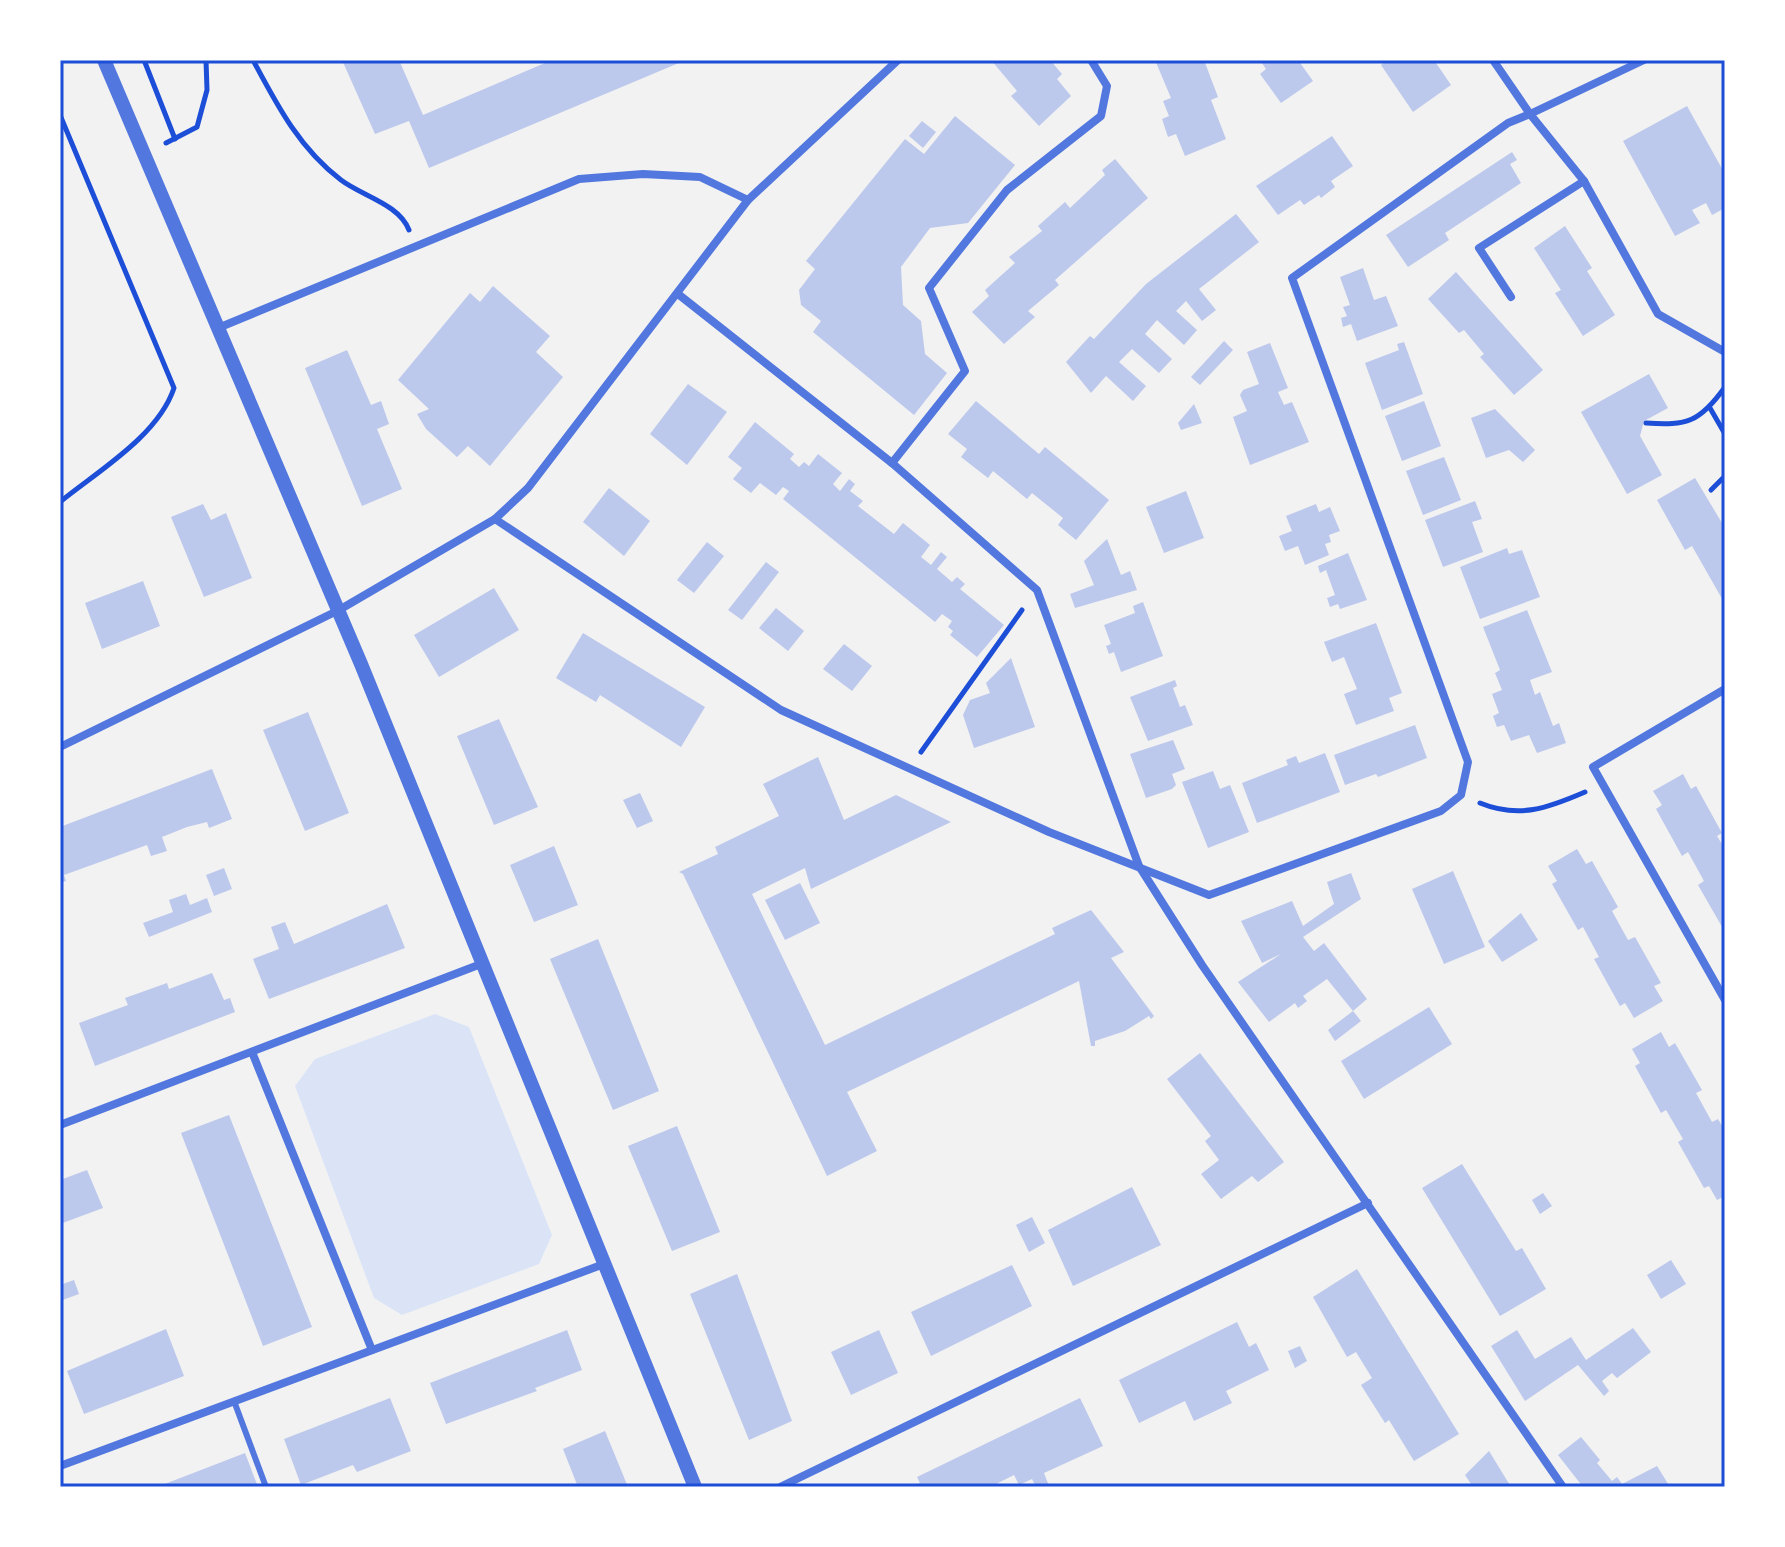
<svg xmlns="http://www.w3.org/2000/svg" width="1785" height="1547" font-family="Roboto,sans-serif">
<style>
.green{fill:#dbe4f7}
.building{fill:#bdc9ec}
.lines{fill:none;stroke-linecap:round;stroke-linejoin:round}
.path{stroke:#1d4ed8;stroke-width:5}
.service{stroke:#5277de;stroke-width:6}
.minor{stroke:#5277de;stroke-width:8}
.tertiary{stroke:#5277de;stroke-width:14}
.neatline{fill:none;stroke:#1d4ed8;stroke-width:3}
</style>
<rect width="100%" height="100%" fill="#f2f2f2"/>
<path class="green" d="M435,1014L469,1027L552,1235L539,1264L402,1315L374,1298L295,1086L315,1059Z"/>
<g class="building">
<path d="M342,60H399L423,115L552,60H686L429,168L409,121L375,134Z"/>
<path d="M991,60H1050L1062,74L1057,79L1071,96L1039,126L1011,96L1017,91Z"/>
<path d="M1155,60H1204L1218,97L1211,100L1226,139L1185,156L1176,134L1168,137L1162,119L1169,116L1163,101L1171,98Z"/>
<path d="M1260,60H1298L1313,81L1281,103L1260,74L1266,69Z"/>
<path d="M1388,60H1434L1451,85L1413,112L1381,65Z"/>
<path d="M1687,106L1725,174V208L1712,215L1706,203L1692,210L1700,223L1675,236L1623,141Z"/>
<path d="M955,116L1015,165L968,223L930,228L901,267L903,305L921,321L925,354L947,373L914,415L813,332L821,321L801,305L799,290L815,269L806,261L905,139L924,154Z"/>
<path d="M922,121L936,132L923,148L909,136Z"/>
<path d="M1332,136L1353,166L1331,181L1335,187L1321,198L1319,195L1304,205L1300,200L1278,215L1256,186Z"/>
<path d="M1512,152L1517,160L1510,164L1521,183L1445,233L1449,240L1408,267L1386,235Z"/>
<path d="M1115,159L1148,198L1055,280L1059,285L1028,311L1035,317L1004,344L972,312L989,296L985,290L1015,263L1009,257L1042,231L1038,226L1065,202L1070,208L1105,175L1102,170Z"/>
<path d="M1236,214L1259,242L1199,289L1216,310L1202,321L1186,301L1176,311L1197,330L1184,345L1157,320L1145,334L1172,359L1159,373L1132,349L1119,362L1146,386L1133,401L1106,376L1091,393L1066,362L1090,336L1094,339L1146,284Z"/>
<path d="M1565,226L1592,268L1587,271L1615,315L1583,336L1555,293L1561,290L1534,248Z"/>
<path d="M1363,268L1374,300L1386,296L1398,326L1357,341L1351,324L1343,327L1341,318L1347,316L1343,307L1350,305L1340,277Z"/>
<path d="M1456,272L1543,370L1514,395L1480,357L1484,354L1464,330L1459,333L1428,299Z"/>
<path d="M493,286L550,336L536,352L563,377L490,466L468,446L457,457L426,429L417,414L429,409L398,380L470,293L480,302Z"/>
<path d="M1224,341L1233,350L1200,385L1191,377Z"/>
<path d="M1404,342L1423,394L1382,410L1365,363L1399,350L1397,344Z"/>
<path d="M1270,343L1288,388L1278,392L1284,405L1292,402L1309,442L1250,465L1233,417L1247,411L1240,395L1243,390L1259,384L1247,352Z"/>
<path d="M347,350L371,405L381,401L389,424L377,429L402,489L362,506L305,368Z"/>
<path d="M1649,374L1668,408L1644,421L1640,436L1662,475L1627,494L1581,412Z"/>
<path d="M688,384L727,412L687,465L650,434Z"/>
<path d="M976,401L1039,454L1045,447L1109,500L1076,540L1058,525L1063,518L1032,493L1027,499L993,471L988,478L961,457L967,449L948,434Z"/>
<path d="M1424,401L1441,446L1402,461L1385,416Z"/>
<path d="M1194,404L1202,423L1181,430L1178,423Z"/>
<path d="M1495,409L1535,450L1523,462L1509,450L1486,458L1471,418Z"/>
<path d="M755,422L794,454L790,459L799,467L804,462L809,466L818,454L842,473L833,484L840,491L849,479L855,484L850,491L863,501L858,506L894,534L903,523L930,545L921,557L931,565L941,552L947,557L937,569L952,582L957,577L965,584L960,589L1004,625L977,657L950,635L953,631L948,627L952,621L942,614L935,622L783,499L789,491L783,487L776,495L760,483L751,493L733,479L742,468L728,457Z"/>
<path d="M1444,457L1461,500L1423,515L1406,471Z"/>
<path d="M1695,478L1725,528V604L1692,546L1685,550L1657,500Z"/>
<path d="M609,488L650,521L624,556L583,522Z"/>
<path d="M1186,491L1204,538L1164,553L1146,507Z"/>
<path d="M1475,501L1482,519L1472,522L1483,552L1443,567L1425,520Z"/>
<path d="M203,504L211,520L226,513L252,578L204,597L171,517Z"/>
<path d="M1316,504L1319,512L1330,507L1340,531L1329,535L1331,542L1325,544L1329,555L1305,565L1298,546L1285,551L1279,536L1292,531L1286,516Z"/>
<path d="M1107,539L1121,575L1130,571L1137,590L1075,608L1070,594L1094,585L1084,561Z"/>
<path d="M707,542L724,556L694,593L677,580Z"/>
<path d="M1507,548L1509,554L1522,550L1540,597L1480,619L1460,567Z"/>
<path d="M1348,553L1367,600L1340,609L1338,604L1330,607L1327,598L1335,595L1326,570L1320,573L1318,566Z"/>
<path d="M766,562L779,572L742,620L728,610Z"/>
<path d="M143,581L160,626L102,649L85,603Z"/>
<path d="M494,588L519,630L439,677L414,635Z"/>
<path d="M1143,602L1163,656L1121,672L1114,652L1109,654L1106,646L1111,644L1104,625L1135,613L1133,606Z"/>
<path d="M776,608L804,631L788,651L759,628Z"/>
<path d="M1527,610L1552,672L1530,680L1535,695L1540,692L1553,726L1559,723L1566,743L1537,753L1529,735L1511,741L1504,725L1497,727L1493,716L1499,713L1492,694L1502,690L1495,673L1500,670L1483,627Z"/>
<path d="M1376,623L1402,693L1389,698L1394,711L1356,725L1344,694L1357,689L1350,672L1344,657L1332,662L1324,642Z"/>
<path d="M583,633L705,707L681,747L600,695L596,702L556,678Z"/>
<path d="M844,644L872,666L852,691L823,669Z"/>
<path d="M1011,658L1035,727L974,748L963,715L970,700L990,693L986,683Z"/>
<path d="M1175,680L1177,686L1173,688L1180,707L1185,705L1193,725L1148,741L1130,697Z"/>
<path d="M308,712L349,813L305,831L263,730Z"/>
<path d="M499,719L538,807L494,825L457,736Z"/>
<path d="M1415,725L1427,758L1378,777L1376,774L1345,785L1334,755Z"/>
<path d="M1173,740L1185,769L1172,774L1176,785L1172,789L1146,798L1130,754Z"/>
<path d="M1325,753L1340,792L1257,823L1242,783L1288,765L1286,760L1296,756L1299,763Z"/>
<path d="M818,757L844,820L896,795L951,822L811,889L805,868L752,894L825,1045L1055,934L1052,928L1091,910L1124,952L1111,958L1154,1016L1151,1019L1149,1016L1125,1031L1095,1041V1046H1091L1079,981L847,1092L877,1151L827,1176L683,874L679,872L718,854L715,847L779,816L763,784Z"/>
<path d="M212,769L232,819L209,828L207,822L187,827L162,837L167,851L151,856L147,845L64,875L66,881L60,883V827Z"/>
<path d="M1213,771L1220,789L1230,785L1249,832L1208,848L1182,782Z"/>
<path d="M1683,774L1691,789L1696,786L1722,833L1717,836L1725,849V932L1698,885L1704,881L1688,852L1682,856L1656,809L1662,805L1653,791Z"/>
<path d="M640,793L653,821L637,828L623,800Z"/>
<path d="M554,846L578,905L534,922L510,865Z"/>
<path d="M1577,849L1586,864L1592,861L1618,907L1612,911L1628,940L1635,937L1661,983L1654,986L1663,1001L1634,1018L1625,1003L1620,1006L1594,959L1599,957L1583,927L1578,930L1552,884L1557,881L1548,866Z"/>
<path d="M224,868L232,889L214,896L206,875Z"/>
<path d="M1453,871L1485,947L1444,964L1412,889Z"/>
<path d="M1351,873L1361,899L1303,937L1314,951L1324,943L1367,999L1353,1011L1327,979L1303,996L1307,1001L1298,1008L1295,1003L1269,1022L1238,982L1281,954L1262,963L1241,921L1292,901L1303,926L1334,904L1327,882Z"/>
<path d="M800,883L820,923L785,940L765,900Z"/>
<path d="M186,894L190,905L207,898L212,912L149,937L143,923L173,912L169,900Z"/>
<path d="M387,904L405,948L269,999L253,959L279,949L271,927L285,922L294,944Z"/>
<path d="M1521,913L1538,940L1502,962L1488,941Z"/>
<path d="M598,939L659,1091L613,1110L550,959Z"/>
<path d="M212,973L224,1000L230,998L235,1012L95,1066L79,1023L128,1005L125,998L167,983L169,989Z"/>
<path d="M1429,1007L1452,1044L1364,1099L1341,1061Z"/>
<path d="M1353,1011L1361,1021L1335,1041L1328,1030Z"/>
<path d="M1661,1032L1669,1047L1675,1043L1702,1090L1696,1093L1712,1122L1718,1119L1725,1131V1196L1717,1200L1709,1186L1704,1188L1678,1142L1683,1139L1666,1110L1661,1113L1635,1066L1640,1063L1632,1049Z"/>
<path d="M1200,1053L1284,1162L1258,1182L1252,1176L1221,1199L1201,1174L1219,1160L1205,1141L1211,1136L1167,1079Z"/>
<path d="M229,1115L312,1327L263,1346L181,1133Z"/>
<path d="M677,1126L720,1232L672,1251L628,1146Z"/>
<path d="M1462,1164L1516,1251L1522,1248L1546,1289L1500,1316L1422,1188Z"/>
<path d="M87,1170L103,1208L60,1224V1180Z"/>
<path d="M1132,1187L1161,1245L1073,1286L1048,1230Z"/>
<path d="M1543,1193L1552,1206L1540,1214L1532,1200Z"/>
<path d="M1032,1217L1045,1243L1029,1252L1016,1225Z"/>
<path d="M1671,1260L1686,1284L1661,1299L1647,1275Z"/>
<path d="M1012,1265L1032,1306L931,1356L911,1312Z"/>
<path d="M1357,1269L1459,1434L1414,1461L1389,1420L1385,1423L1361,1385L1372,1378L1356,1352L1347,1357L1313,1297Z"/>
<path d="M737,1274L792,1421L749,1440L690,1294Z"/>
<path d="M74,1280L79,1294L60,1301V1285Z"/>
<path d="M1237,1322L1249,1347L1256,1343L1269,1370L1226,1391L1232,1403L1194,1421L1185,1401L1139,1423L1119,1380Z"/>
<path d="M1633,1328L1651,1352L1617,1378L1612,1373L1602,1381L1609,1391L1604,1396L1578,1365L1525,1401L1491,1346L1517,1330L1535,1359L1571,1337L1586,1360Z"/>
<path d="M166,1329L184,1376L84,1414L67,1371Z"/>
<path d="M567,1330L582,1370L535,1388L537,1391L446,1424L430,1383Z"/>
<path d="M879,1330L898,1373L851,1395L831,1352Z"/>
<path d="M1300,1346L1307,1361L1295,1368L1288,1351Z"/>
<path d="M390,1398L411,1451L357,1472L353,1465L301,1485L284,1439Z"/>
<path d="M1080,1398L1103,1446L1044,1473L1049,1486L1036,1487L1032,1479L1019,1485L1014,1475L990,1487H911L920,1483L917,1477Z"/>
<path d="M605,1431L628,1487H578L563,1449Z"/>
<path d="M1581,1437L1600,1460L1597,1463L1612,1481L1617,1477L1622,1484L1657,1466L1670,1487H1583L1558,1455Z"/>
<path d="M1489,1451L1511,1487H1473L1465,1475Z"/>
<path d="M245,1453L258,1487H157Z"/>
</g>
<g class="lines">
<g class="path">
<path d="M144,60L175,139"/>
<path d="M253,60C277,105 299,148 341,180C362,196 399,204 409,230"/>
<path d="M60,115L174,388C158,436 98,471 60,502"/>
<path d="M166,143L197,127L207,90L206,60"/>
<path d="M1710,408L1725,434"/>
<path d="M1646,423C1687,426 1700,422 1725,387"/>
<path d="M1711,490L1725,476"/>
<path d="M921,752L1022,610"/>
<path d="M1480,803C1519,819 1548,808 1585,792"/>
</g>
<path class="service" d="M234,1401L266,1487"/>
<g class="minor">
<path d="M1644,60L1530,114L1584,181L1658,314L1725,352"/>
<path d="M678,294L892,463L1037,590L1139,866L1202,965L1563,1487"/>
<path d="M1511,297L1479,248L1584,181"/>
<path d="M218,328L579,179L643,174L700,177L748,200"/>
<path d="M892,463L965,371L929,288L1007,190L1101,116L1107,86L1091,60"/>
<path d="M495,519L781,710L1049,832L1209,895L1441,811L1461,795L1468,762L1292,278L1508,123L1530,114L1493,60"/>
<path d="M1725,689L1593,767L1725,1000"/>
<path d="M60,747L339,610L495,519L528,488L748,200L898,60"/>
<path d="M252,1052L372,1350"/>
<path d="M60,1125L481,964"/>
<path d="M60,1466L604,1264"/>
<path d="M780,1487L1368,1203"/>
</g>
<path class="tertiary" d="M104,60L361,664L695,1487"/>
</g>
<rect width="1785" height="1547" fill="none" stroke="#ffffff" stroke-width="124"/>
<rect x="62" y="62" width="1661" height="1423" class="neatline"/>
</svg>
